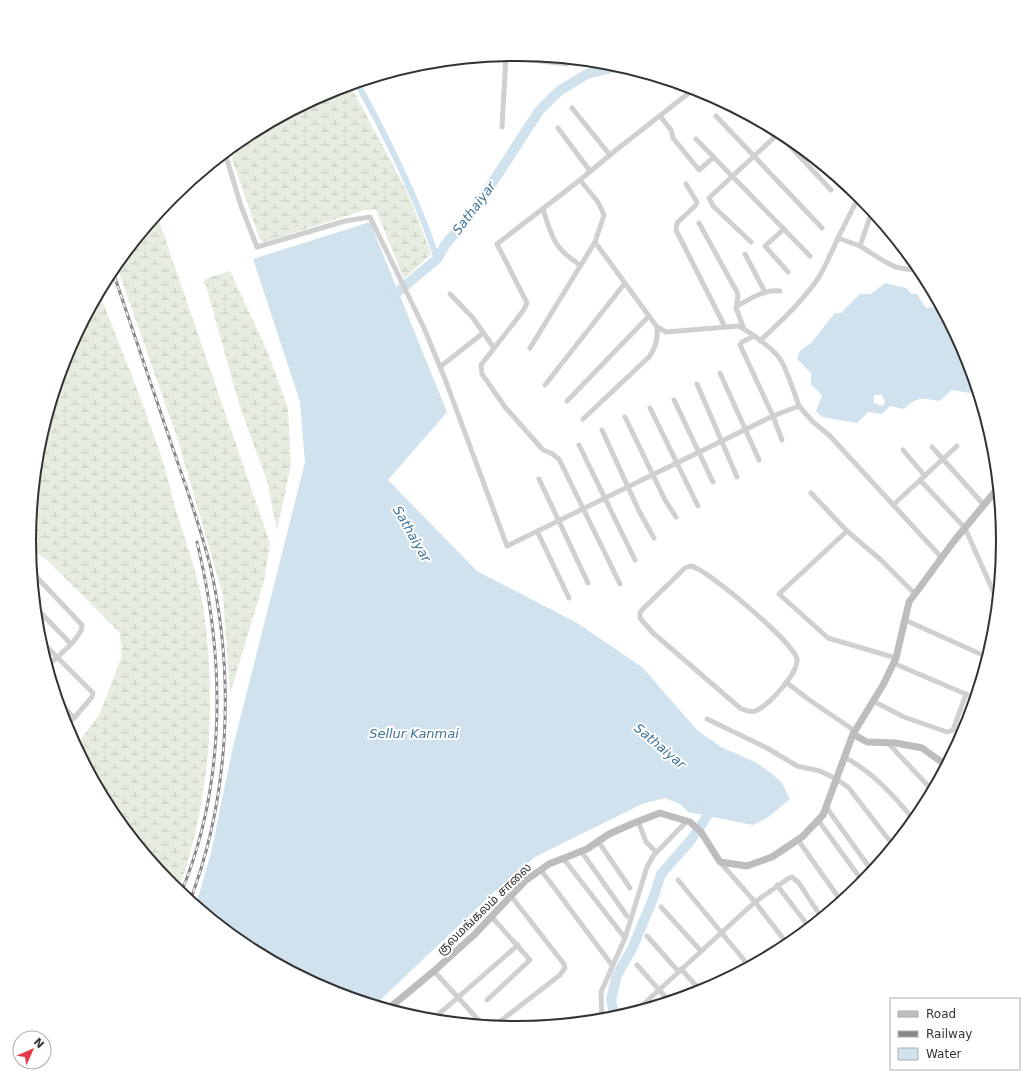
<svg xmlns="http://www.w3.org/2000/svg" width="1032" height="1082" font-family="'DejaVu Sans','Noto Sans Tamil',sans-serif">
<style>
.wetland{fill:url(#wetland-marsh)}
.water{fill:#cfe2ee;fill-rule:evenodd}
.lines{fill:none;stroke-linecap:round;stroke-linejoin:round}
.canal{stroke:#cfe2ee;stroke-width:6}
.river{stroke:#cfe2ee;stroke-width:10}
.street{stroke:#d0d0d0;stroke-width:5}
.secondary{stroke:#bdbdbd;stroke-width:7}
.rail-casing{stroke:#888;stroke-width:3}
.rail{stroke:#fff;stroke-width:1.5;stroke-dasharray:4.5;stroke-linecap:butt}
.labels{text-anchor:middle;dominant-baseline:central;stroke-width:4;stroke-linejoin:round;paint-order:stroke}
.street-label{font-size:12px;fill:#333;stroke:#fff}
.water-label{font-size:13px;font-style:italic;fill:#3f7597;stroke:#fff}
.rim{fill:none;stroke:#333;stroke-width:2}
</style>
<defs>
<pattern id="wetland-marsh" width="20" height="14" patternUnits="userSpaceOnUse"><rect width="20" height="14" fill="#e6ecdf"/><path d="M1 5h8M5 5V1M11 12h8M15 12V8" fill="none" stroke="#c6cbc0"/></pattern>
</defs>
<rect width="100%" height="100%" fill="#fff"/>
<g class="wetland">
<path d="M350,85L407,191L431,254L404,279L376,210H365L264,242L260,240L229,150L246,136L330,91Z"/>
<path d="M157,215L270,543L264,581L230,694L223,595L177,437L116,264Z"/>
<path d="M230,271L268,353L288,408L291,465L277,530L267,481L240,407L204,279Z"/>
<path d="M99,293C122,350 145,407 164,465C169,481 172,497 177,513C186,543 198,574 203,606C217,701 211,800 178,891L171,885L111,811L76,746L100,713L122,656L120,633L46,559L31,550L30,547L38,446L66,354Z"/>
</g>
<g class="water">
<path d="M370,222L447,412L388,480L477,571L577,623L642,667L698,731L721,747L755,762L771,773L782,783L790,799L767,818L753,825L688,812L680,804L665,798L642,804L535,857L493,893L375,1005L329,991L245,946L196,905L211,853L232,751L305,462L300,402L253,259Z"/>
<path d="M885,283L906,288L912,294H917L926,308L940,306L945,321L950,325L966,355L975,387L970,393L951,390L940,401C922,398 917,396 904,409L890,406L882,414L868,412L857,423L822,417L816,411L822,395L811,384V373L797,359L800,351L811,343L835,313H841L860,294H871ZM874,395H882L885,403L882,406L874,403Z"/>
</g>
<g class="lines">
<path class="canal" d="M357,83C388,139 417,197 437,259"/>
<g class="river">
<path d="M388,300L437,259L445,245L476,208L539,111L559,91L587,74L619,66"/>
<path d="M615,1018L611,1000L617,975L632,949L654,896L661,874L691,840L704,821L707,816L706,802"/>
</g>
<g class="street">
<path d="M505,57L567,64"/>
<path d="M572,108L610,155"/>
<path d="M660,116L671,130L673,138L699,170L714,157"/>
<path d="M716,116L822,228"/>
<path d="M502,127L506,55"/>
<path d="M558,128L590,171"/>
<path d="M775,130L831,190"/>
<path d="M696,139L810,256"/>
<path d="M225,153L241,206L257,247L345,221L370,217L424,328L445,379L507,546L773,416L740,345L742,342L754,336"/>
<path d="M580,180L598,202L604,215L595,242L657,327L666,332L739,326C751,333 776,350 782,362C789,376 794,392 799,406"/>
<path d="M686,184L697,202L695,206L677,223L676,230L725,327"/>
<path d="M543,209C552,238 554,248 580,265"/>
<path d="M699,223L737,292L738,296L736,308L744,329"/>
<path d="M784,229L765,246L788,272"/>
<path d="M838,238L859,196"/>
<path d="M751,242L713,206L709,198L780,132"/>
<path d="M860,246C882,259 893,272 920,269"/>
<path d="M745,254L765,292"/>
<path d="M450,294L473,318L494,348"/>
<path d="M737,306C750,299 764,289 780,291"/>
<path d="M760,341C781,321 803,301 819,277C826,265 832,251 838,238L860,246L872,211"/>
<path d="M530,348L595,242"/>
<path d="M440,367L483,333"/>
<path d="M720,373L759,460"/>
<path d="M697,384L737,477"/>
<path d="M545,385L625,283"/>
<path d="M674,400L713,482"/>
<path d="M567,401L649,316"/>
<path d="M650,408L698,506"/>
<path d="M625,417L665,500L676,517"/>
<path d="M583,419L649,357C656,347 658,339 657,327"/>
<path d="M602,430L639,511L654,538"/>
<path d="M782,440L773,416L799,406L812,421L830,436L942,558"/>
<path d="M579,445L635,560"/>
<path d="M932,447L984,505"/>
<path d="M903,450L925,476"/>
<path d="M539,479L588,583"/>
<path d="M920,480L965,528L997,600"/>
<path d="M995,491L999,499"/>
<path d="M811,493L847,531"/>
<path d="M893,505L957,446"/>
<path d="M537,531L569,598"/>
<path d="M691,566C707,569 794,643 797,659C799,672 767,708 755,711C749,713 745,710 740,708L652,632L640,618V612L645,607L685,568Z"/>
<path d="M32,572L82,625C83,637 56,658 47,666"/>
<path d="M620,584L559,459L551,453L543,450L505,407L482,374L481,365L523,311L527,303L497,244L580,180L616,150L694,89"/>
<path d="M36,608L71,644"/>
<path d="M905,620L987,657"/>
<path d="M39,639L93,693L92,697L74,718L58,701"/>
<path d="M896,658L828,638L779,594L847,531L881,560L915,594"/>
<path d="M893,663L975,698"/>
<path d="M786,682L808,699L855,731"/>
<path d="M873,701L904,717L947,732L953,730L966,694"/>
<path d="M707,719L767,748L797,766L820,771L836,779L848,787L893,845"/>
<path d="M65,725L74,718"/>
<path d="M888,743L932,790"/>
<path d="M844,757C873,772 893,795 914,820"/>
<path d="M826,807L872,871"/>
<path d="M818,820L863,882"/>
<path d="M638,821L646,842L656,852"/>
<path d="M798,840L841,901"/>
<path d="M598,841L630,888"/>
<path d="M581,851L627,916"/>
<path d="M563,858L625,938L601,992L602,1020"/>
<path d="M720,862L755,902L788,945"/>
<path d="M541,870L612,965"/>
<path d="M678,880L749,966"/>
<path d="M777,885L809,927"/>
<path d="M661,907L701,951"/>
<path d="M647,936L679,972"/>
<path d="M625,938L647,867L653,856L687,821"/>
<path d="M637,965L669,1001"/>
<path d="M681,969L701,991"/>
<path d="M434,971L483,1025"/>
<path d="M487,1000L530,960L491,916"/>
<path d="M636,1011L755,902L789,878L792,877L799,883L821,917"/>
<path d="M432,1020L518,945"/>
<path d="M494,1026L560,975L565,968L564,964L511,896"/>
</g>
<g class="secondary">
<path d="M853,734L867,742L896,743L922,748L946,765"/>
<path d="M388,1009L434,971L475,934L525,881L549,864L587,849L609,834L634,823L660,813L690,822L701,832L720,862L747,866L772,857L802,837L823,815L853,734L883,685L896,658L909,602L954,541L998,488"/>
</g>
<g class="rail-casing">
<g id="rail">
<path d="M112,269C131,326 151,383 170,440C184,481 199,522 210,565C235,675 230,795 190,901"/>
<path d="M181,893C227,782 225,657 197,542"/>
</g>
</g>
<use href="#rail" class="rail"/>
</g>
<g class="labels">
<g class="street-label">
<text transform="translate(484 909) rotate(-44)">குலமங்கலம் சாலை</text>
</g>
<g class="water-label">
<text transform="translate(474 208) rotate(-53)">Sathaiyar</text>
<text transform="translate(412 534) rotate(60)">Sathaiyar</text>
<text x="414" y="733">Sellur Kanmai</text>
<text transform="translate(660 746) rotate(40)">Sathaiyar</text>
</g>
</g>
<path d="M0 0H1032V1082H0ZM36 541a480 480 0 1 1 960 0a480 480 0 1 1-960 0Z" fill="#fff" fill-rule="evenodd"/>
<path class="rim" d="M36 541a480 480 0 1 1 960 0a480 480 0 1 1-960 0Z"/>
<rect x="890" y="998" width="130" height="72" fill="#ffffff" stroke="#adadad"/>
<rect x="898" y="1011" width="20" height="6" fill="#bdbdbd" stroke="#adadad"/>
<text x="926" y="1018" font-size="12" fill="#333333">Road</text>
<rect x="898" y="1031" width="20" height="6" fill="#888888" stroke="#adadad"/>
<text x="926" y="1038" font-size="12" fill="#333333">Railway</text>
<rect x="898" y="1048" width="20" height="12" fill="#cfe2ee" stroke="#adadad"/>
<text x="926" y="1058" font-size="12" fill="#333333">Water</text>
<g transform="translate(32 1050) rotate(45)"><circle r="19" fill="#ffffff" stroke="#adadad"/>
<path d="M0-3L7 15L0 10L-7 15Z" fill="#e63946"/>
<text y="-6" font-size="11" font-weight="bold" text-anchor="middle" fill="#333333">N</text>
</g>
</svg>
